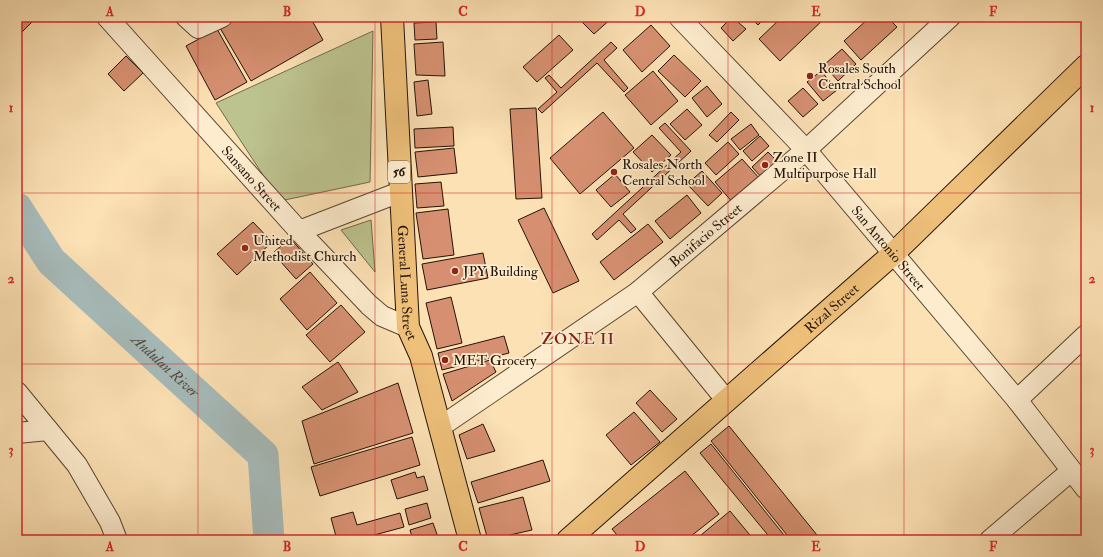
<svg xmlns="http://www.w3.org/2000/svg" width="1103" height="557" font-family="'IM FELL Double Pica',serif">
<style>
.green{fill:#bcc38f;stroke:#706b4b}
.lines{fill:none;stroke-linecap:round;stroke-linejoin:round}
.river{stroke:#a6bab9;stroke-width:31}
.building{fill:#d69071;stroke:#241307}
.minor-casing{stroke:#5a4632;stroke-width:22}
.major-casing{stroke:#241307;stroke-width:24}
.highway-casing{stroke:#241307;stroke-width:24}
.minor{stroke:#fdecce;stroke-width:20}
.major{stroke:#eec07a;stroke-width:22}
.highway{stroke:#eec07a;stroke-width:22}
.grid{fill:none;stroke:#d62828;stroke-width:1;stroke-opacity:0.55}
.poi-dot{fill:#8f2418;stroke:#fdecce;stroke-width:1.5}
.labels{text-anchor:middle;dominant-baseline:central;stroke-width:3.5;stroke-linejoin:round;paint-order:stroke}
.shield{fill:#fdecce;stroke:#655443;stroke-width:1}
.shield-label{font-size:13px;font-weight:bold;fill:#241307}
.poi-label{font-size:14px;fill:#241307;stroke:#fdecce;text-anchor:start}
.street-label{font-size:14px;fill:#241307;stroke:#fdecce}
.water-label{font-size:15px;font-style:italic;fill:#524d45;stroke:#fdecce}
.quarter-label{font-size:16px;letter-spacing:1px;fill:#7a1f14;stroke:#fdecce}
.neatline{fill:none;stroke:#d62828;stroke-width:1.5}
.grid-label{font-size:13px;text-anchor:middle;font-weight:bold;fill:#d62828}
</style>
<rect width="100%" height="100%" fill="#fce1b4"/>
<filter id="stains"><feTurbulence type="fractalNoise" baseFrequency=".005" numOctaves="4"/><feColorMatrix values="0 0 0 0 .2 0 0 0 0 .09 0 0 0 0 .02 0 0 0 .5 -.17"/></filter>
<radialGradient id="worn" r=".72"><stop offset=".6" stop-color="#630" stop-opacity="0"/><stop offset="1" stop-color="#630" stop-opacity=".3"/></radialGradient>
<g class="green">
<path d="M373,31L370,182L280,201L216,103Z"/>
<path d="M371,220L375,272L341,230Z"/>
</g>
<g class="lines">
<path class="river" id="s1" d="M17,208L51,261L263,455L269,540"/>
</g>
<g class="building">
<path d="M17,17H37L17,37Z"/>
<path d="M240,17H310L323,40L251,81L220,28Z"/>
<path d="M423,17H452L423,19Z"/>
<path d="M586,17H613L594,34L581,21Z"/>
<path d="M732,17L746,29L733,41L721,28Z"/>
<path d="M750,17H766L758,25Z"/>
<path d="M782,17H826L780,61L759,39Z"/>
<path d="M870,17H887L897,27L861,60L844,41Z"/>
<path d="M436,22L437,39L415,40L414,23Z"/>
<path d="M651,25L670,46L642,72L623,50Z"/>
<path d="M217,29L247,82L215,100L186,46Z"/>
<path d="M559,35L573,50L537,82L523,67Z"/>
<path d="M443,42L445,76L416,75L414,44Z"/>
<path d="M611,42L617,48L604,60L628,88L624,92L597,63L542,113L538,109L557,92L545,78L549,75L561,88Z"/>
<path d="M842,49L856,64L838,81L824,65Z"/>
<path d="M674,55L701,81L685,97L658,71Z"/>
<path d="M126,56L143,73L124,91L108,74Z"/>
<path d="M653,71L678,101L651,125L625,95Z"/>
<path d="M821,71L837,90L823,101L807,82Z"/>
<path d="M428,80L432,114L417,116L414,82Z"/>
<path d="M707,86L722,104L707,117L692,98Z"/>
<path d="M803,88L818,104L803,117L788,101Z"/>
<path d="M536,108L542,198L516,199L510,109Z"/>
<path d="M687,109L702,125L685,140L670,124Z"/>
<path d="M603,112L634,148L580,194L550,158Z"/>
<path d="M731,112L739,120L717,142L709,135Z"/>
<path d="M665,123L691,151L623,214L636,229L631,233L619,220L597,240L592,234L681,152L659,128Z"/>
<path d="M751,124L759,135L740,150L731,139Z"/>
<path d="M453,127L454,146L415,148L414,129Z"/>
<path d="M652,135L671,155L652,172L633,152Z"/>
<path d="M760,136L769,146L752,161L743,151Z"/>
<path d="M728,142L739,154L716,175L705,163Z"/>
<path d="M454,148L457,173L418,177L415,152Z"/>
<path d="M768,152L779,163L763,179L752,167Z"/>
<path d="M742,159L760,179L733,203L715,182Z"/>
<path d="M702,171L722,193L708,206L687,184Z"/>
<path d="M615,174L630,192L611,207L596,190Z"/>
<path d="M441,182L444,206L417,208L415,184Z"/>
<path d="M687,195L701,213L670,239L655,221Z"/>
<path d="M544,208L579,281L553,293L518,220Z"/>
<path d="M448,209L454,255L423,259L416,213Z"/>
<path d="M253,222L272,242L237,275L217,254Z"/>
<path d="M648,224L663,242L614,280L600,262Z"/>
<path d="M290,238L313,264L296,279L273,253Z"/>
<path d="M483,253L488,278L427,290L422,264Z"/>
<path d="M310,272L337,303L307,330L280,299Z"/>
<path d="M451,297L462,343L437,349L426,303Z"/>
<path d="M341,305L365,332L330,362L306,335Z"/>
<path d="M504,336L509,353L442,370L438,353Z"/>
<path d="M490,360L496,372L452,401L443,374Z"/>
<path d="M338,362L358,392L322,410L302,387Z"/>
<path d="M398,383L413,433L314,464L302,421Z"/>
<path d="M650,390L677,419L662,432L636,403Z"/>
<path d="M634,412L660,442L631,465L606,435Z"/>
<path d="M483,424L495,451L467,459L459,435Z"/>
<path d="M729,426L821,540H791L711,441Z"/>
<path d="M412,437L420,465L320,496L311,467Z"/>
<path d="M711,444L788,540H772L700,453Z"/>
<path d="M543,460L550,481L478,503L471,482Z"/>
<path d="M685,471L719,514L686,540H621L612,529Z"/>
<path d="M415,472L417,478L424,476L428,490L397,499L391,480Z"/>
<path d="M523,497L532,530L488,540L479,508Z"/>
<path d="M427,503L431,518L409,525L405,509Z"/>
<path d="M730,511L754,540H695Z"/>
<path d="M353,512L357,525L400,513L404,527L356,540H337L331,518Z"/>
<path d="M433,523L439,540H413L410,530Z"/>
<path d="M532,535L534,540H510Z"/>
<path d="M610,535L614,540H604Z"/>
</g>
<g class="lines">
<g class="minor-casing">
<g id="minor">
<path id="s2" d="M107,17L299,231L369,305L382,316L408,327"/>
<path d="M186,17L198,28L222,17"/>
<path id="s3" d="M679,17L806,150L1017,400L1086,489"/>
<path d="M299,231L400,192"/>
<path d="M638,292L727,401"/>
<path d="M17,392L77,465L110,522L117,540"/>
<path d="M1017,400L1086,335"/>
<path id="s4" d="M440,427L638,292L806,150L950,17"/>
<path d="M17,433L48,430"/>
<path d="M990,540L1071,471"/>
</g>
</g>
<g class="major-casing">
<g id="major">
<path id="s5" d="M568,540L893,254L1086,66"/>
</g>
</g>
<g class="highway-casing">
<g id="highway">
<path id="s6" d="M392,17L408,327L421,356L470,540"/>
</g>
</g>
<use href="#minor" class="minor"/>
<use href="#major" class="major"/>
<use href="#highway" class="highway"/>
</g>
<path class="grid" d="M198,17V540M375,17V540M552,17V540M728,17V540M904,17V540M17,193H1086M17,364H1086"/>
<g class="poi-dot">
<circle cx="810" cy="76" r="4"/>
<circle cx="765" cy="165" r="4"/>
<circle cx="614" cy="172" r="4"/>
<circle cx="245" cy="248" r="4"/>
<circle cx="455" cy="271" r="4"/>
<circle cx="445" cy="360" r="4"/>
</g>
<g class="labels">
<rect class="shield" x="388" y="161" width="22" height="22" rx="3"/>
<g class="shield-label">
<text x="399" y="172">56</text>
</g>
<g class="poi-label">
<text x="818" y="68">Rosales South<tspan x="818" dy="16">Central School</tspan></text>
<text x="773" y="157">Zone II<tspan x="773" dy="16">Multipurpose Hall</tspan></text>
<text x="622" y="164">Rosales North<tspan x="622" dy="16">Central School</tspan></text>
<text x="253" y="240">United<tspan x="253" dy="16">Methodist Church</tspan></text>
<text x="463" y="271">JPY Building</text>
<text x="453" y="360">MET Grocery</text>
</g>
<g class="street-label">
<text stroke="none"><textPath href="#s2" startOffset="217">Sansano Street</textPath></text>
<text stroke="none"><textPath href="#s4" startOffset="328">Bonifacio Street</textPath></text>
<text stroke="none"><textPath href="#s3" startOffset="312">San Antonio Street</textPath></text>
<text stroke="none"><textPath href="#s6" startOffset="266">General Luna Street</textPath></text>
<text stroke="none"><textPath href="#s5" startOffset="351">Rizal Street</textPath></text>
</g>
<g class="water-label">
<text stroke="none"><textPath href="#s1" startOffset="218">Andulan River</textPath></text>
</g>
<g class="quarter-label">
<text x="578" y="339">ZONE II</text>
</g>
</g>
<rect width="1103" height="557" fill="none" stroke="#fce1b4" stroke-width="44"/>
<rect x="22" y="22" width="1059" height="513" class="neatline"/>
<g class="grid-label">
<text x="110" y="16">A</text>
<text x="287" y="16">B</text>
<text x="463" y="16">C</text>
<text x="640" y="16">D</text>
<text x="816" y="16">E</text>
<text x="993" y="16">F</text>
<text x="11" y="112">1</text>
<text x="1092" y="112">1</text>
<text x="11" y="283">2</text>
<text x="1092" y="283">2</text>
<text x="11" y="454">3</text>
<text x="1092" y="454">3</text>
<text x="110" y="551">A</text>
<text x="287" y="551">B</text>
<text x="463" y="551">C</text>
<text x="640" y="551">D</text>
<text x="816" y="551">E</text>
<text x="993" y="551">F</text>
</g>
<rect width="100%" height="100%" filter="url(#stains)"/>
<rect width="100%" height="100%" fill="url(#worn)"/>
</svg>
